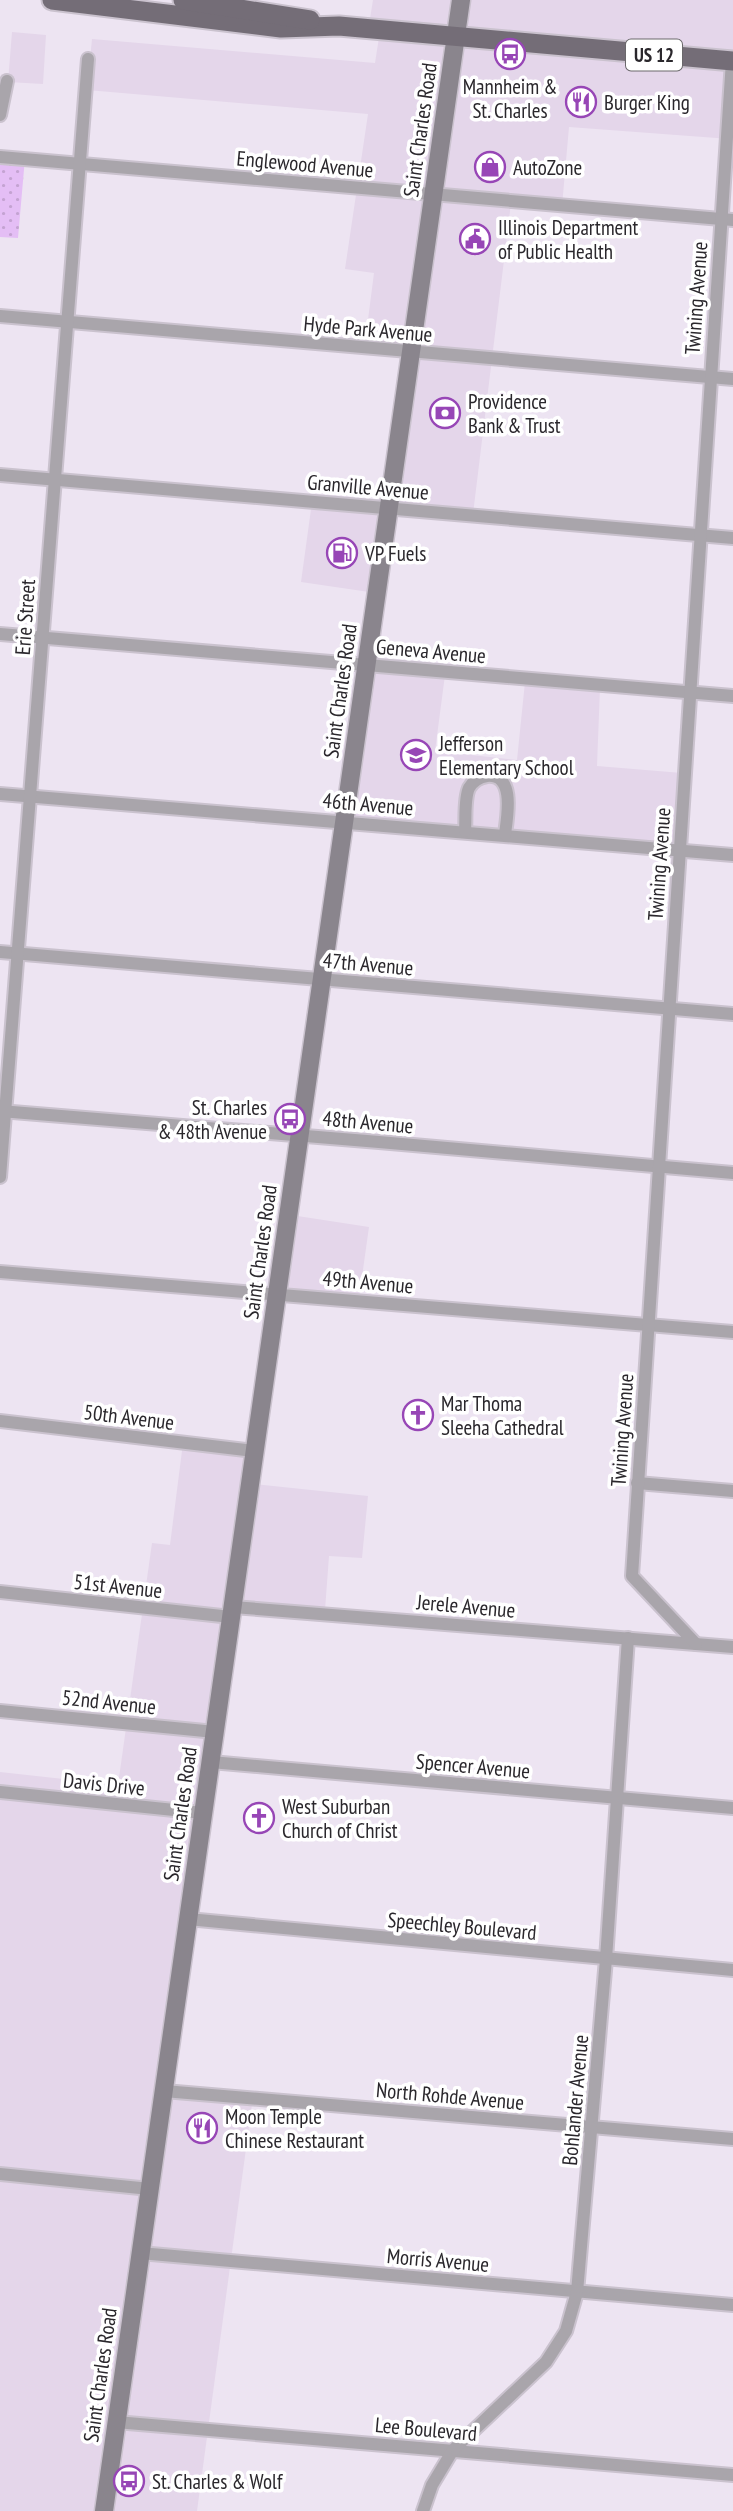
<svg xmlns="http://www.w3.org/2000/svg" width="733" height="2511" font-family="'PT Sans Narrow',sans-serif">
<style>
.built{fill:#e4d6ea}
.park{fill:url(#park-dots)}
.lines{fill:none;stroke-linecap:round;stroke-linejoin:round}
.minor-casing{stroke:#cac2ce;stroke-width:16}
.secondary-casing{stroke:#cac2ce;stroke-width:21}
.primary-casing{stroke:#cac2ce;stroke-width:23}
.minor{stroke:#a9a5ab;stroke-width:12}
.secondary{stroke:#8a858d;stroke-width:18}
.primary{stroke:#746d77;stroke-width:19}
.labels{text-anchor:middle;dominant-baseline:central;stroke-width:7;stroke-linejoin:round;paint-order:stroke}
.shield{fill:#fff;stroke:#6a686b;stroke-width:2}
.shield-label{font-size:19px;font-weight:bold;fill:#2a272c}
.poi-label{font-size:21px;fill:#2a272c;stroke:#fff;text-anchor:start}
.street-label{font-size:21px;fill:#2a272c;stroke:#fff}
</style>
<defs>
<pattern id="park-dots" width="8" height="8" patternUnits="userSpaceOnUse" patternTransform="scale(1.75)"><rect width="8" height="8" fill="#e4bef5"/><path d="M2 2h.1M6 6h.1" fill="none" stroke="#c4a3d2" stroke-width="1.8" stroke-linecap="round"/></pattern>
</defs>
<rect width="100%" height="100%" fill="#ede4f2"/>
<g class="built">
<path d="M373,0H458L453,31L369,25Z"/>
<path d="M462,0H733V58L458,33Z"/>
<path d="M380,31L453,37L410,347L365,343L374,273L345,269L368,114L87,90L92,39L375,63Z"/>
<path d="M12,32L46,35L43,84L8,82Z"/>
<path d="M457,38L733,63L730,139L569,127L562,206L511,203L473,514L391,507Z"/>
<path d="M312,502L388,507L376,593L301,582Z"/>
<path d="M369,669L445,675L435,751L517,760L525,682L600,688L597,766L682,773L677,847L348,819Z"/>
<path d="M291,1215L369,1227L359,1298L281,1291Z"/>
<path d="M183,1443L253,1450L100,2511H0V1772L118,1785L152,1543L170,1545Z"/>
<path d="M253,1484L368,1496L362,1558L329,1556L325,1610L236,1603Z"/>
<path d="M166,2089L253,2097L197,2511H107Z"/>
</g>
<path class="park" d="M0,155L25,158L18,238L0,237Z"/>
<g class="lines">
<g class="minor-casing">
<g id="minor">
<path d="M0,115L7,81"/>
<path d="M0,157L733,220"/>
<path d="M0,316L733,379"/>
<path d="M0,475L733,538"/>
<path d="M0,634L733,696"/>
<path d="M0,794L733,855"/>
<path d="M465,831C466,819 464,799 469,788C473,781 480,777 487,776C516,773 507,818 505,834"/>
<path d="M0,952L733,1014"/>
<path d="M0,1111L379,1142L733,1173"/>
<path d="M0,1177L88,59"/>
<path d="M0,1272L733,1332"/>
<path d="M0,1421L254,1451"/>
<path d="M637,1483L733,1491"/>
<path d="M0,1592L231,1617"/>
<path d="M233,1607L733,1647"/>
<path d="M696,1644L632,1576L732,61"/>
<path d="M0,1711L215,1732"/>
<path d="M211,1762L733,1808"/>
<path d="M0,1792L203,1813"/>
<path d="M188,1919L733,1970"/>
<path d="M164,2091L733,2139"/>
<path d="M0,2174L150,2189"/>
<path d="M140,2253L733,2305"/>
<path d="M116,2422L733,2475"/>
<path d="M423,2511L432,2485L453,2450L546,2362L566,2331L577,2292L606,1959L628,1638"/>
</g>
</g>
<g class="secondary-casing">
<path id="secondary" d="M104,2511L461,0"/>
</g>
<g class="primary-casing">
<g id="primary">
<path d="M52,0L281,28L339,26L733,61"/>
<path d="M183,0L310,20"/>
</g>
</g>
<use href="#minor" class="minor"/>
<use href="#secondary" class="secondary"/>
<use href="#primary" class="primary"/>
</g>
<defs>
<g id="bus-ring" transform="scale(1.575)"><circle r="9.5" fill="#fff" stroke="#9746b6" stroke-width="1.5"/><path d="M-5-6H5V4H4V6H2V4H-2V6H-4V4H-5ZM-3.5-4V0h7V-4ZM-3.5 1.2v1.5H-2V1.2ZM2 1.2v1.5H3.5V1.2Z" fill="#9746b6"/></g>
<g id="restaurant-ring" transform="scale(1.575)"><circle r="9.5" fill="#fff" stroke="#9746b6" stroke-width="1.5"/><path d="M-5-6h1v4h1v-4h1v4h1v-4h1v5L-1.5 .5V6h-2V.5L-5-1ZM5-6V6H3V1.5H1.5Q1.5-4 5-6Z" fill="#9746b6"/></g>
<g id="shop-ring" transform="scale(1.575)"><circle r="9.5" fill="#fff" stroke="#9746b6" stroke-width="1.5"/><path d="M-5-2.5h2.3a2.7 3.5 0 0 1 5.4 0H5L5.5 6h-11ZM-1.5-2.5h3a1.5 2.3 0 0 0-3 0Z" fill="#9746b6"/></g>
<g id="civic-ring" transform="scale(1.575)"><circle r="9.5" fill="#fff" stroke="#9746b6" stroke-width="1.5"/><path d="M-.6-6.5H3V-4.5H.6V-3L4-1V1h2V6H-6V1h2V-1L-.6-3ZM-1.2 2.5V6h2.4V2.5Z" fill="#9746b6"/></g>
<g id="bank-ring" transform="scale(1.575)"><circle r="9.5" fill="#fff" stroke="#9746b6" stroke-width="1.5"/><path d="M-6-4H6V4H-6ZM0-2.3a2.3 2.3 0 1 0 0 4.6a2.3 2.3 0 1 0 0-4.6Z" fill="#9746b6"/></g>
<g id="fuel-ring" transform="scale(1.575)"><circle r="9.5" fill="#fff" stroke="#9746b6" stroke-width="1.5"/><path d="M-5.5-6h7V0h2V4h1.3V-2.5L3-4.5l.8-.8L6-3V5H2.5V1h-1V6h-7ZM-4.2-4.7v3.2H.2V-4.7Z" fill="#9746b6"/></g>
<g id="school-ring" transform="scale(1.575)"><circle r="9.5" fill="#fff" stroke="#9746b6" stroke-width="1.5"/><path d="M0-5L7-2L0 1L-7-2ZM-4 1L0 2.5L4 1V4Q0 6-4 4Z" fill="#9746b6"/></g>
<g id="church-ring" transform="scale(1.575)"><circle r="9.5" fill="#fff" stroke="#9746b6" stroke-width="1.5"/><path d="M-1.2-6h2.4v3.5h3.3v2.4h-3.3V6h-2.4V-.1h-3.3v-2.4h3.3Z" fill="#9746b6"/></g>
</defs>
<g fill-rule="evenodd">
<use href="#bus-ring" x="510" y="54"/>
<use href="#restaurant-ring" x="581" y="102"/>
<use href="#shop-ring" x="490" y="167"/>
<use href="#civic-ring" x="475" y="239"/>
<use href="#bank-ring" x="445" y="413"/>
<use href="#fuel-ring" x="342" y="553"/>
<use href="#school-ring" x="416" y="755"/>
<use href="#bus-ring" x="290" y="1119"/>
<use href="#church-ring" x="418" y="1415"/>
<use href="#church-ring" x="259" y="1818"/>
<use href="#restaurant-ring" x="202" y="2128"/>
<use href="#bus-ring" x="129" y="2481"/>
</g>
<g class="labels">
<rect class="shield" x="626" y="39.5" width="56" height="31" rx="5"/>
<g class="shield-label">
<text x="654" y="55">US 12</text>
</g>
<g class="poi-label">
<text x="510" y="86" text-anchor="middle">Mannheim &amp;<tspan x="510" dy="24">St. Charles</tspan></text>
<text x="604" y="102">Burger King</text>
<text x="513" y="167">AutoZone</text>
<text x="498" y="227">Illinois Department<tspan x="498" dy="24">of Public Health</tspan></text>
<text x="468" y="401">Providence<tspan x="468" dy="24">Bank &amp; Trust</tspan></text>
<text x="365" y="553">VP Fuels</text>
<text x="439" y="743">Jefferson<tspan x="439" dy="24">Elementary School</tspan></text>
<text x="267" y="1107" text-anchor="end">St. Charles<tspan x="267" dy="24">&amp; 48th Avenue</tspan></text>
<text x="441" y="1403">Mar Thoma<tspan x="441" dy="24">Sleeha Cathedral</tspan></text>
<text x="282" y="1806">West Suburban<tspan x="282" dy="24">Church of Christ</tspan></text>
<text x="225" y="2116">Moon Temple<tspan x="225" dy="24">Chinese Restaurant</tspan></text>
<text x="152" y="2481">St. Charles &amp; Wolf</text>
</g>
<g class="street-label">
<text transform="translate(420 130) rotate(-82)">Saint Charles Road</text>
<text transform="translate(305 164) rotate(5)">Englewood Avenue</text>
<text transform="translate(696 298) rotate(-86)">Twining Avenue</text>
<text transform="translate(368 329) rotate(5)">Hyde Park Avenue</text>
<text transform="translate(368 487) rotate(5)">Granville Avenue</text>
<text transform="translate(25 617) rotate(-86)">Erie Street</text>
<text transform="translate(431 651) rotate(5)">Geneva Avenue</text>
<text transform="translate(340 691) rotate(-82)">Saint Charles Road</text>
<text transform="translate(368 804) rotate(5)">46th Avenue</text>
<text transform="translate(659 864) rotate(-86)">Twining Avenue</text>
<text transform="translate(368 964) rotate(5)">47th Avenue</text>
<text transform="translate(368 1122) rotate(5)">48th Avenue</text>
<text transform="translate(260 1252) rotate(-82)">Saint Charles Road</text>
<text transform="translate(368 1282) rotate(5)">49th Avenue</text>
<text transform="translate(129 1417) rotate(7)">50th Avenue</text>
<text transform="translate(622 1430) rotate(-86)">Twining Avenue</text>
<text transform="translate(118 1586) rotate(6)">51st Avenue</text>
<text transform="translate(466 1606) rotate(5)">Jerele Avenue</text>
<text transform="translate(109 1702) rotate(6)">52nd Avenue</text>
<text transform="translate(473 1766) rotate(5)">Spencer Avenue</text>
<text transform="translate(104 1784) rotate(6)">Davis Drive</text>
<text transform="translate(180 1814) rotate(-82)">Saint Charles Road</text>
<text transform="translate(462 1926) rotate(5)">Speechley Boulevard</text>
<text transform="translate(450 2096) rotate(5)">North Rohde Avenue</text>
<text transform="translate(575 2100) rotate(-85)">Bohlander Avenue</text>
<text transform="translate(438 2260) rotate(5)">Morris Avenue</text>
<text transform="translate(100 2375) rotate(-82)">Saint Charles Road</text>
<text transform="translate(426 2429) rotate(5)">Lee Boulevard</text>
</g>
</g>
</svg>
